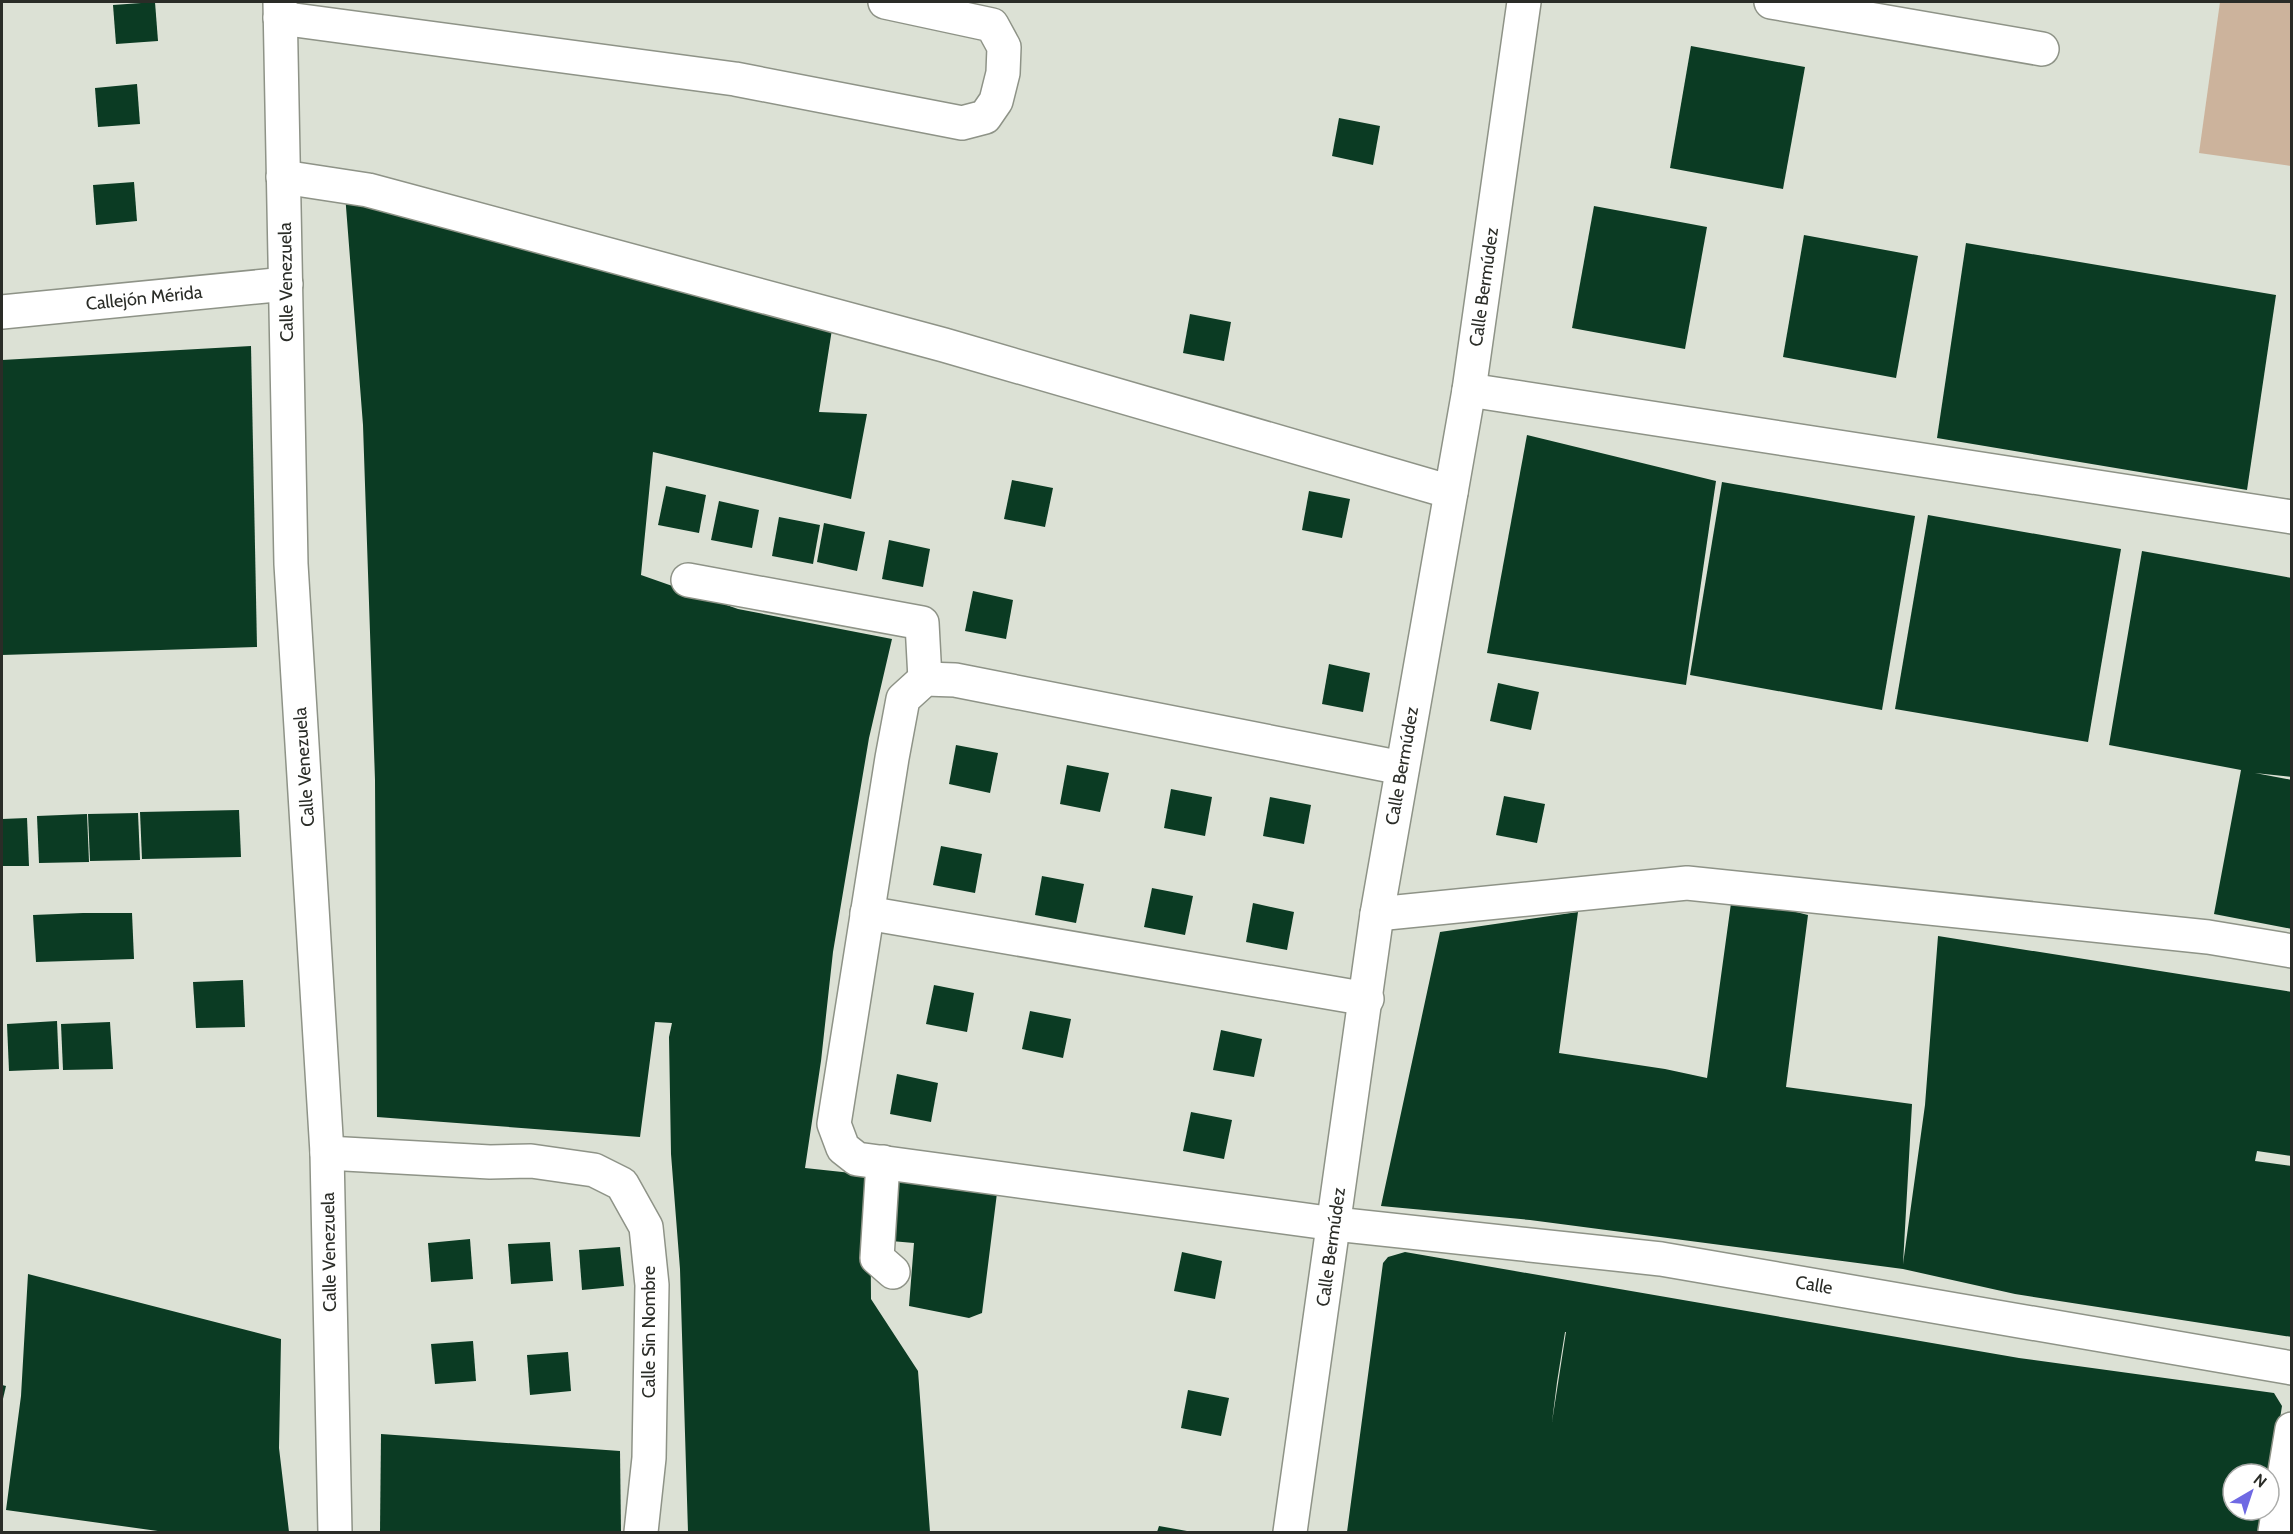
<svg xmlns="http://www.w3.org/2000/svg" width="2293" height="1534" font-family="Cabin,sans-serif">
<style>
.green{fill:#ccb39c}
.building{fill:#0b3b23;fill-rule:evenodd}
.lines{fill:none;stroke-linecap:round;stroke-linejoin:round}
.minor-casing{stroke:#8e9387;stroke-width:36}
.minor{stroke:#fff;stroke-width:33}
.labels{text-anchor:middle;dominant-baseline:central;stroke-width:6;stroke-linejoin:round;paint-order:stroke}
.street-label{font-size:18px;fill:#2a2c27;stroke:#fff}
</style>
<rect width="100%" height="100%" fill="#dce1d5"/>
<path class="green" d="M2220,2H2291V166L2199,153Z"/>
<g class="building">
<path d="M155,2L158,41L116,44L113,5Z"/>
<path d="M1691,46L1805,67L1783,189L1670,168Z"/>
<path d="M137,84L140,124L98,127L95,88Z"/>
<path d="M1339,118L1380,126L1373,165L1332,156Z"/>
<path d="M134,182L137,221L96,225L93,185Z"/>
<path d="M345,194L833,323L819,412L867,414L851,499L653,452L641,575L738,609L892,639L869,738L833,952L821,1061L805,1168L870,1175L871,1299L918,1371L930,1532H688L680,1269L671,1154L669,1037L672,1023L655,1022L640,1137L377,1117L375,780L363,425Z"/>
<path d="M1594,206L1707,227L1685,349L1572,328Z"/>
<path d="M1804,235L1918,256L1896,378L1783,357Z"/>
<path d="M1966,243L2276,295L2247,490L1937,438Z"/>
<path d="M1190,314L1231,322L1224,361L1183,353Z"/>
<path d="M251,346L257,647L2,655V360Z"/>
<path d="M1527,435L1716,481L1686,685L1487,653Z"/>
<path d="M1012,480L1053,488L1045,527L1004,519Z"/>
<path d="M1722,482L1915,516L1882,710L1690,675Z"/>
<path d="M666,486L706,495L699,533L658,525Z"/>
<path d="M1309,491L1350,499L1342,538L1302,530Z"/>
<path d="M719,501L759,510L752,548L711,540Z"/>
<path d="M1928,515L2121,549L2088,742L1895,709Z"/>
<path d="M779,517L820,525L813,564L772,556Z"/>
<path d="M824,523L865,532L857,571L817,562Z"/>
<path d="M889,540L930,549L923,587L882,579Z"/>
<path d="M2142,551L2292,578V777L2255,773L2292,780V929L2214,914L2241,770L2109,745Z"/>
<path d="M973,591L1013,600L1006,639L965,631Z"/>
<path d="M1329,664L1370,673L1363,712L1322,704Z"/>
<path d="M1498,683L1539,692L1531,730L1490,721Z"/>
<path d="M956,745L998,753L990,793L949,784Z"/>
<path d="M1067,765L1109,773L1100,812L1060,804Z"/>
<path d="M1171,789L1212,797L1205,836L1164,828Z"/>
<path d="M1504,796L1545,804L1537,843L1496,835Z"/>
<path d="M1270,797L1311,805L1304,844L1263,836Z"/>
<path d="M239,810L241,857L142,859L140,812Z"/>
<path d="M138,813L140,860L90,861L88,814Z"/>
<path d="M87,814L89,862L39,863L37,816Z"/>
<path d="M27,818L29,866H2V819Z"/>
<path d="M941,846L982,854L975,893L933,885Z"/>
<path d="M1042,876L1084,884L1076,923L1035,915Z"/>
<path d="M1152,888L1193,896L1185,935L1144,927Z"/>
<path d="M1732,896L1808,915L1786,1087L1912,1104L1903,1264L1925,1105L1938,936L2292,992V1156L2257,1151L2255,1161L2292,1166V1337L2015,1294L1903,1269L1530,1220L1381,1206L1440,932L1578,912L1559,1053L1665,1069L1707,1078Z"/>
<path d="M1253,903L1294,912L1287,950L1246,942Z"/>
<path d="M83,913H132L134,959L36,962L33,915Z"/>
<path d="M243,980L245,1027L196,1028L193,982Z"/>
<path d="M934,985L974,993L967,1032L926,1024Z"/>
<path d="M1030,1011L1071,1019L1063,1058L1022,1049Z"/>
<path d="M57,1021L59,1069L9,1071L7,1024Z"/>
<path d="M110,1022L113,1069L63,1070L61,1024Z"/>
<path d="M1221,1030L1262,1039L1254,1077L1213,1070Z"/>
<path d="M897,1074L938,1083L931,1122L890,1114Z"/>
<path d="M1191,1112L1232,1120L1224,1159L1183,1151Z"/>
<path d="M899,1179L998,1185L982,1313L969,1318L909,1306L914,1243L891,1241Z"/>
<path d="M470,1239L473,1279L431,1282L428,1243Z"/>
<path d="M550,1242L553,1281L511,1284L508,1244Z"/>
<path d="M620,1247L624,1286L582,1290L579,1250Z"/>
<path d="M1182,1252L1222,1261L1215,1299L1174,1291Z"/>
<path d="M1405,1252L2019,1358L2274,1393L2282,1406L2271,1474H2233V1510H2265L2261,1532H1347L1383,1263L1388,1257ZM1565,1332H1566L1552,1422L1557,1382Z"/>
<path d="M28,1274L281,1339L279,1448L289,1532H165L6,1510L21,1396Z"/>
<path d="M473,1341L476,1381L435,1384L431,1344Z"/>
<path d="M568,1352L571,1391L530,1395L527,1355Z"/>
<path d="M2,1385L6,1386L2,1403Z"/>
<path d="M1188,1390L1229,1398L1221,1436L1181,1428Z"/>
<path d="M381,1434L620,1451L621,1532H380Z"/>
<path d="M1159,1526L1187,1531V1532H1157Z"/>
</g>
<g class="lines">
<g class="minor-casing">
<g id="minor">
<path d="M280,2L291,564L327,1153L335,1532"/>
<path d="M1771,2L2042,49"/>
<path d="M280,18L735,79L962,123L985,117L996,101L1003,73L1004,47L992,25L885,2"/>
<path d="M283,177L368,190L944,345L1451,492"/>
<path d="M2,312L286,284"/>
<path d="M1469,390L2292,517"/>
<path d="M688,580L922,623L925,679"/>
<path d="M1402,768L955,680L925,679L903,699L892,758L834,1124L843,1148L857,1159L1335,1224L1661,1259L2292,1368"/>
<path d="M867,913L1367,999"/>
<path d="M1377,914L1687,883L2208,937L2292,951"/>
<path d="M327,1153L490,1162L531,1161L594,1170L622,1184L646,1227L652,1285L649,1458L641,1532"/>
<path d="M883,1162L877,1258L893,1272"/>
<path d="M1290,1532L1377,914L1469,390L1524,2"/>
<path d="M2275,1532L2292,1429"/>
</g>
</g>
<use href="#minor" class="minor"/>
</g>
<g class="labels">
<g class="street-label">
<text transform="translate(286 282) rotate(-91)">Calle Venezuela</text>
<text transform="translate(1484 287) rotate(-82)">Calle Bermúdez</text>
<text transform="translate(144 298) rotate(-6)">Callejón Mérida</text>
<text transform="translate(1402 766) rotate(-80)">Calle Bermúdez</text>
<text transform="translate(304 767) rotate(-94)">Calle Venezuela</text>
<text transform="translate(1331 1247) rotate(-82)">Calle Bermúdez</text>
<text transform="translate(329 1252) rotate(-91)">Calle Venezuela</text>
<text transform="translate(1814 1285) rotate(10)">Calle</text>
<text transform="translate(649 1332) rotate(-90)">Calle Sin Nombre</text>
</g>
</g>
<rect width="2293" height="1534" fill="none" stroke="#2a2c27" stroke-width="6"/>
<g transform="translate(2251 1492) rotate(39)"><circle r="28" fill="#ffffff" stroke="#aaaba9" stroke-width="1.5"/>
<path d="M0-4.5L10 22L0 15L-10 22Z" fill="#6f69e3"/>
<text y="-9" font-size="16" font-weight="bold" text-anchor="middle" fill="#2a2c27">N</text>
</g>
</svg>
